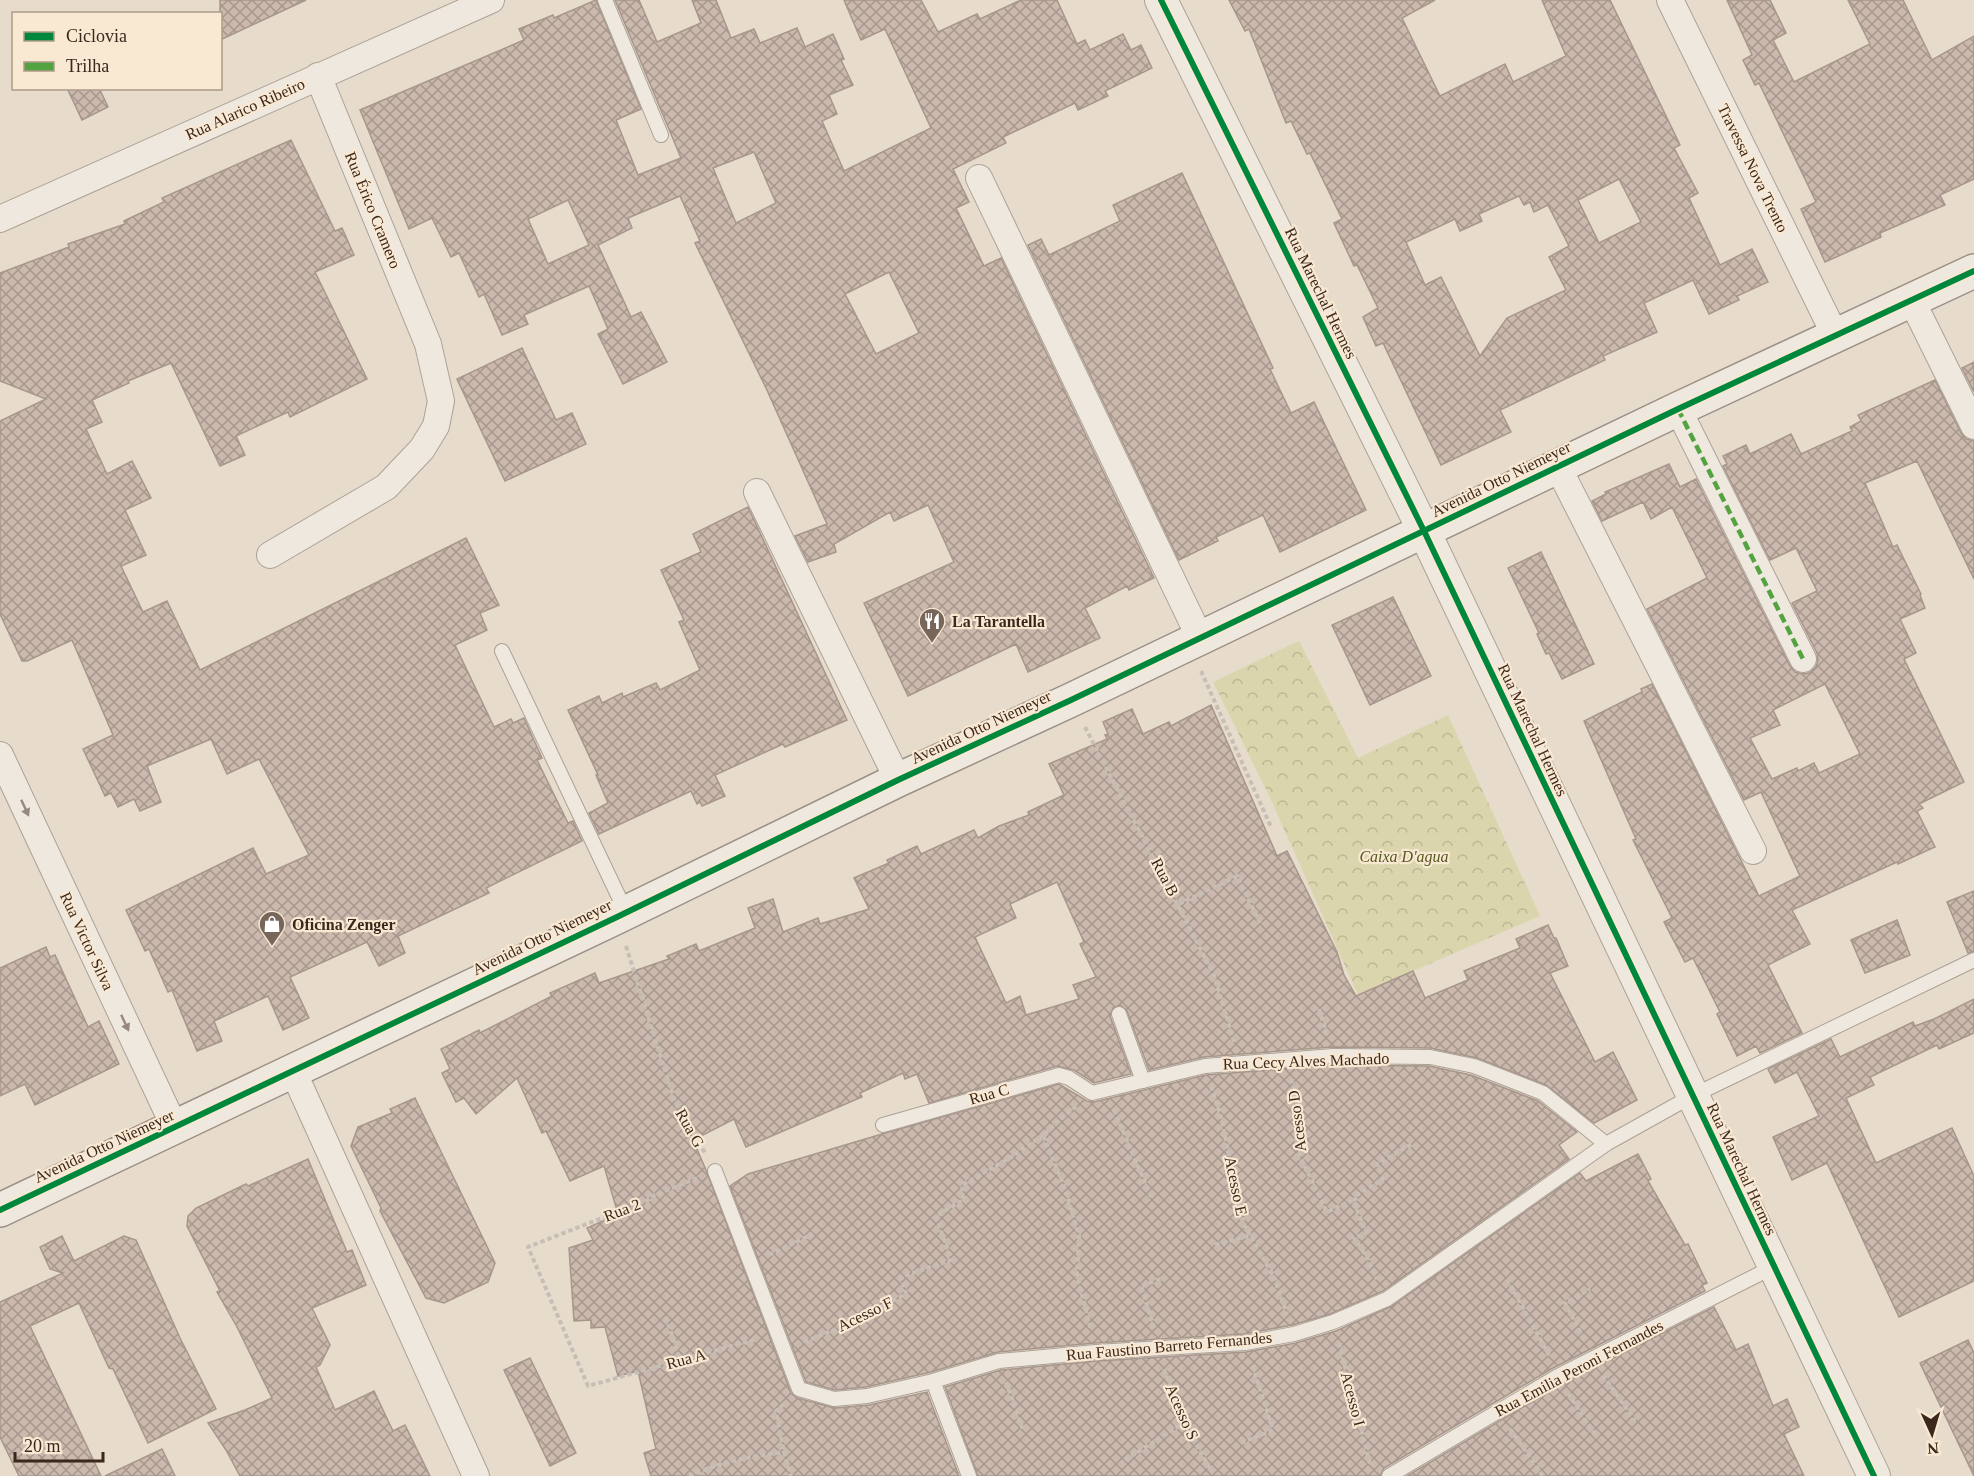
<svg xmlns="http://www.w3.org/2000/svg" width="1974" height="1476" font-family="Georgia,serif">
<style>
.park{fill:url(#park-crowns)}
.building{fill:url(#building-cross-hatch);stroke:#a7968b;stroke-width:1.5;fill-rule:evenodd}
.lines{fill:none;stroke-linecap:round;stroke-linejoin:round}
.service-casing{stroke:#aca196;stroke-width:16}
.minor-casing{stroke:#aca196;stroke-width:28}
.tertiary-casing{stroke:#aca196;stroke-width:34}
.secondary-casing{stroke:#9c9086;stroke-width:36}
.path{stroke:#c7beb6;stroke-width:4;stroke-dasharray:4.5 3;stroke-linecap:butt}
.service{stroke:#efe8df;stroke-width:14}
.minor{stroke:#efe8df;stroke-width:26}
.tertiary{stroke:#efe8df;stroke-width:32}
.secondary{stroke:#efe8df;stroke-width:33}
.quiet{stroke:#54a341;stroke-width:4.5;stroke-dasharray:9 4.5;stroke-linecap:butt}
.cycleway-casing{stroke:#f9e8d2;stroke-width:10}
.cycleway{stroke:#00873e;stroke-width:6}
.oneway{fill:#96887e}
.labels{text-anchor:middle;dominant-baseline:central;stroke-width:4.5;stroke-linejoin:round;paint-order:stroke}
.street-label{font-size:16px;fill:#3c271c;stroke:#f9e8d2}
.poi-label{font-size:16px;font-weight:bold;fill:#3c271c;stroke:#f9e8d2;text-anchor:start}
.park-label{font-size:16px;font-style:italic;fill:#545b21;stroke:#f9e8d2}
</style>
<defs>
<pattern id="park-crowns" width="20" height="18" patternUnits="userSpaceOnUse" patternTransform="scale(1.5)"><rect width="20" height="18" fill="#dbd5ad"/><path d="M2 6a3 3 0 1 1 6 0M12 15a3 3 0 1 1 6 0" fill="none" stroke="#bdb794"/></pattern>
<pattern id="building-cross-hatch" width="8" height="8" patternUnits="userSpaceOnUse" patternTransform="scale(1.5)"><rect width="8" height="8" fill="#cbb9ad"/><path d="M0 0l8 8M0 8l8-8" fill="none" stroke="#a6968c"/></pattern>
</defs>
<rect width="100%" height="100%" fill="#e7dccc"/>
<path class="park" d="M1299,641L1358,758L1448,715L1540,916L1358,995L1271,800L1213,682Z"/>
<g class="building">
<path d="M220,0H306L220,40Z"/>
<path d="M596,0L641,109L616,120L638,175L681,158L615,0H639L657,42L701,23L692,0H716L731,38L754,29L760,43L797,28L805,47L833,34L844,59L841,60L853,85L829,95L837,114L822,121L844,171L931,128L885,29L861,40L844,0H921L938,32L977,14L980,19L1021,0H1057L1077,44L1085,40L1090,50L1123,34L1131,50L1141,45L1152,68L1105,91L1108,96L1078,110L1075,103L1003,137L1006,143L953,169L969,202L956,208L984,266L1001,258L1154,578L1129,590L1127,586L1085,608L1100,638L1028,672L1016,644L908,696L864,603L954,562L928,505L894,521L890,512L834,544L836,552L808,562L795,536L827,524L766,388L695,243L700,241L680,196L628,218L632,228L598,245L631,317L641,312L667,362L623,384L598,334L608,329L589,286L524,315L528,324L502,335L484,294L479,297L459,253L451,257L432,218L409,229L360,110L524,40L519,29L553,15L554,18ZM754,152L776,203L736,223L713,168ZM568,200L589,245L548,264L528,219ZM889,272L919,333L876,354L845,294Z"/>
<path d="M1229,0H1435L1402,18L1440,96L1505,64L1513,82L1566,56L1542,0H1610L1680,145L1674,148L1698,193L1689,198L1720,265L1752,249L1768,282L1737,296L1739,300L1709,314L1693,280L1644,303L1657,332L1603,356L1605,360L1500,410L1511,432L1441,465L1383,343L1376,346L1363,317L1378,308L1357,265L1354,266L1334,223L1342,219L1310,153L1307,154L1291,121L1286,123L1249,29L1245,31ZM1619,179L1641,222L1599,243L1578,200ZM1519,196L1524,205L1530,202L1534,212L1548,205L1569,246L1549,257L1566,290L1507,318L1480,356L1441,277L1425,285L1406,242L1455,219L1460,231L1482,221L1479,214Z"/>
<path d="M1727,0H1770L1786,33L1773,40L1794,82L1870,44L1848,0H1903L1932,60L1974,36V179L1940,195L1945,205L1880,233L1881,237L1825,262L1801,209L1816,202L1759,83L1755,85L1743,60L1752,55Z"/>
<path d="M67,88H99L108,107L82,120Z"/>
<path d="M291,140L335,231L342,228L354,255L315,272L367,379L290,417L288,412L236,436L245,455L220,466L171,363L128,381L129,383L92,400L102,422L86,429L107,474L132,461L151,498L125,510L146,555L121,566L143,612L167,601L200,670L466,538L499,605L480,613L487,630L455,645L494,727L511,719L513,723L524,718L542,758L537,760L568,823L573,821L582,841L486,888L489,893L398,936L405,953L379,966L367,942L290,977L309,1018L283,1030L268,996L214,1021L222,1041L197,1051L172,990L168,992L149,949L145,951L126,910L253,848L266,874L309,855L259,759L227,774L211,739L147,766L161,802L140,811L134,799L118,807L111,793L105,796L83,749L113,735L72,640L27,661H22L0,614V421L46,399L0,381V273L69,247L68,244L125,224L124,221L164,202L162,198Z"/>
<path d="M1182,173L1273,368L1270,369L1291,413L1314,402L1366,510L1280,552L1263,515L1216,537L1218,541L1179,560L1028,245L1041,239L1049,255L1120,221L1113,205Z"/>
<path d="M522,348L556,420L572,413L586,444L505,481L457,379Z"/>
<path d="M1974,362V392L1962,368Z"/>
<path d="M1935,380L1961,433L1966,439L1974,441V579L1917,461L1865,483L1893,547L1897,545L1921,594L1920,595L1925,608L1900,619L1916,653L1904,659L1964,782L1919,804L1923,808L1917,811L1935,847L1898,864L1897,862L1792,910L1810,944L1768,965L1802,1033L1760,1053L1756,1046L1737,1056L1717,1014L1720,1012L1693,958L1685,962L1664,922L1672,918L1633,840L1636,839L1584,721L1642,692L1641,689L1652,684L1759,896L1800,876L1761,792L1744,800L1647,609L1707,578L1672,507L1651,519L1643,502L1602,521L1592,501L1606,494L1605,492L1669,464L1680,487L1696,479L1790,666L1795,672L1803,674L1809,673L1816,667L1818,660L1817,653L1792,603L1817,591L1796,548L1770,560L1723,466L1727,464L1723,456L1746,445L1750,454L1791,434L1801,454L1852,431L1850,427L1861,421L1858,415ZM1825,684L1860,754L1819,773L1814,763L1798,771L1797,768L1772,779L1750,738L1780,725L1773,710Z"/>
<path d="M748,507L847,720L785,747L783,744L715,775L725,796L702,806L700,802L697,804L691,791L599,834L589,813L608,803L596,775H598L568,710L599,696L602,703L622,693L623,697L656,683L660,690L700,670L679,622L684,620L661,570L701,552L693,534Z"/>
<path d="M1541,552L1594,664L1562,679L1549,653L1546,654L1537,634L1539,633L1508,568Z"/>
<path d="M1393,597L1431,676L1370,705L1332,625Z"/>
<path d="M1211,705L1277,856L1287,851L1337,952L1344,975L1356,996L1413,971L1425,998L1468,980L1464,971L1520,948L1516,939L1548,925L1554,938H1556L1568,966L1550,973L1595,1062L1613,1052L1637,1100L1594,1123L1546,1085L1477,1058L1430,1048L1332,1047L1204,1057L1149,1070L1127,1011L1120,1005L1113,1008L1110,1016L1131,1074L1094,1083L1074,1070L1057,1066L929,1103L917,1074L905,1079L903,1073L860,1093L862,1097L746,1147L734,1119L693,1140L706,1170L791,1393L797,1398L835,1408L869,1405L927,1392L959,1476H651L644,1453L656,1449L638,1371L618,1376L605,1327L591,1328V1320L574,1321L569,1248L593,1240L587,1228L618,1214L604,1166L570,1181L546,1131L542,1133L517,1078L476,1114L464,1098L456,1102L442,1073L450,1069L441,1049L479,1030L480,1033L552,996L550,993L595,973L599,983L669,959L667,956L696,944L699,951L755,928L748,908L773,899L783,932L818,918L820,924L869,909L854,878L889,863L887,860L917,846L921,854L974,830L978,838L999,826L1029,815L1028,812L1064,795L1049,764L1107,739L1105,735L1108,734L1103,722L1132,709L1143,734L1169,722L1171,726ZM1057,882L1084,942L1080,944L1096,977L1073,985L1079,999L1026,1015L1020,996L1006,1003L975,937L1016,918L1010,904Z"/>
<path d="M1974,891V951L1968,953L1947,902Z"/>
<path d="M1897,920L1910,955L1865,973L1851,940Z"/>
<path d="M46,947L50,957L55,955L88,1027L99,1021L119,1064L35,1105L25,1084L0,1096V968Z"/>
<path d="M1974,999V1033L1939,1049L1937,1045L1870,1077L1874,1085L1846,1098L1876,1163L1952,1128L1974,1176V1281L1899,1317L1827,1163L1792,1180L1773,1137L1819,1116L1797,1072L1775,1083L1768,1069L1831,1039L1840,1057L1913,1022L1915,1026L1934,1019Z"/>
<path d="M1333,1065L1429,1066L1471,1075L1538,1101L1577,1132L1559,1145L1569,1159L1383,1291L1330,1314L1292,1325L1244,1334L1095,1343L998,1352L931,1372L866,1387L835,1390L806,1382L730,1186L748,1174L882,1134L1059,1084L1087,1101L1094,1102L1206,1075Z"/>
<path d="M415,1098L495,1263L488,1282L444,1303L426,1298L380,1211L381,1208L351,1146L358,1127L392,1113L390,1109Z"/>
<path d="M1638,1154L1651,1179L1648,1181L1685,1245L1688,1244L1707,1283L1702,1285L1705,1291L1553,1368L1384,1468L1380,1476H978L945,1387L1001,1370L1097,1361L1246,1352L1296,1343L1336,1331L1392,1306L1580,1173L1586,1181Z"/>
<path d="M308,1159L347,1252L352,1250L366,1285L312,1308L330,1345L320,1365L316,1367L335,1410L374,1391L393,1431L405,1425L430,1476H240L226,1450L208,1423L245,1410L272,1398L237,1327L217,1292L220,1291L187,1226L188,1216L196,1208L246,1184L248,1186Z"/>
<path d="M62,1236L74,1261L124,1236L136,1240L180,1338L216,1409L148,1443L113,1369L109,1368L79,1303L30,1326L101,1476H19L0,1437V1302L63,1273L50,1269L40,1247Z"/>
<path d="M1714,1307L1736,1350L1748,1344L1773,1406L1787,1399L1799,1427L1784,1434L1804,1476H1407L1562,1384Z"/>
<path d="M1968,1340L1974,1353V1476L1920,1363Z"/>
<path d="M530,1358L576,1453L550,1466L504,1370Z"/>
<path d="M162,1449L175,1476H105Z"/>
</g>
<g class="lines">
<g class="service-casing">
<g id="service">
<path d="M605,0L661,135"/>
<path d="M502,651L626,912"/>
<path d="M1119,1014L1143,1081"/>
<path d="M883,1125L1059,1075L1069,1078L1092,1093L1205,1066L1333,1056L1430,1057L1474,1066L1543,1093L1606,1144"/>
<path d="M715,1171L799,1389L834,1399L867,1396L933,1381L999,1361L1096,1352L1245,1343L1294,1334L1333,1322L1387,1299L1606,1144L1692,1096L1974,960"/>
<path d="M933,1381L969,1476"/>
<path d="M1389,1476L1558,1376L1773,1267"/>
</g>
</g>
<g class="minor-casing">
<g id="minor">
<path d="M1670,0L1835,335"/>
<path d="M979,178L1200,638"/>
<path d="M0,219L491,0"/>
<path d="M1911,299L1974,426"/>
<path d="M1678,409L1803,659"/>
<path d="M1558,467L1753,851"/>
<path d="M757,492L898,780"/>
<path d="M270,555L386,487L422,449L436,426L441,401L428,344L318,76"/>
<path d="M0,755L175,1128"/>
<path d="M293,1071L476,1476"/>
</g>
</g>
<g class="tertiary-casing">
<path id="tertiary" d="M1161,0L1424,531L1874,1476"/>
</g>
<g class="secondary-casing">
<path id="secondary" d="M0,1210L617,917L898,780L1071,700L1678,409L1974,271"/>
</g>
<g class="path">
<path d="M1201,671L1271,827"/>
<path d="M1085,727L1214,975L1234,1042"/>
<path d="M1179,904L1237,876L1260,923"/>
<path d="M626,946L675,1102L705,1153"/>
<path d="M1319,1009L1327,1035"/>
<path d="M1291,1079L1298,1107L1296,1148L1327,1212L1353,1200L1366,1233L1354,1238L1368,1259L1377,1279"/>
<path d="M1211,1086L1221,1117L1243,1223L1274,1277L1287,1314"/>
<path d="M1076,1106L1043,1135L1064,1186L1079,1235L1077,1275L1091,1330"/>
<path d="M1114,1110L1152,1199"/>
<path d="M697,1178L655,1195L648,1200L528,1247L588,1386L757,1339"/>
<path d="M1353,1200L1358,1198L1357,1195L1383,1179L1377,1164L1412,1144"/>
<path d="M1215,1245L1251,1235"/>
<path d="M769,1255L813,1234"/>
<path d="M1507,1279L1550,1357"/>
<path d="M666,1317L680,1360"/>
<path d="M1154,1328L1141,1286L1161,1279"/>
<path d="M1584,1339L1565,1303L1590,1289"/>
<path d="M804,1342L839,1328L906,1294L901,1277L951,1260L936,1216L963,1200L962,1185L1010,1158L1043,1135"/>
<path d="M1339,1343L1370,1464"/>
<path d="M1164,1369L1184,1423L1212,1472"/>
<path d="M1603,1375L1635,1421"/>
<path d="M1006,1382L1023,1430"/>
<path d="M1568,1393L1597,1438"/>
<path d="M784,1404L776,1411L784,1452L791,1476"/>
<path d="M1510,1429L1543,1476"/>
<path d="M1241,1443L1273,1430L1252,1364"/>
<path d="M1125,1460L1184,1423"/>
<path d="M689,1476C724,1461 747,1457 784,1452"/>
</g>
<use href="#service" class="service"/>
<use href="#minor" class="minor"/>
<use href="#tertiary" class="tertiary"/>
<use href="#secondary" class="secondary"/>
<path class="quiet" d="M1678,409L1803,659"/>
<g class="cycleway-casing">
<g id="cycleway">
<path d="M1161,0L1424,531L1874,1476"/>
<path d="M0,1210L617,917L898,780L1071,700L1678,409L1974,271"/>
</g>
</g>
<use href="#cycleway" class="cycleway"/>
</g>
<defs><path id="oneway-solid" d="M-6-.8H1V-3.2L6.5 0L1 3.2V.8H-6Z" transform="scale(1.5)"/></defs>
<g class="oneway">
<use href="#oneway-solid" transform="translate(25 808) rotate(65)"/>
<use href="#oneway-solid" transform="translate(125 1023) rotate(65)"/>
</g>
<defs>
<g id="restaurant-pin" transform="scale(1.35)"><path d="M0 17L-7.5 6A9.5 9.5 0 1 1 7.5 6Z" fill="#78665a" stroke="#f9e8d2"/><path d="M-5-6h1v4h1v-4h1v4h1v-4h1v5L-1.5 .5V6h-2V.5L-5-1ZM5-6V6H3V1.5H1.5Q1.5-4 5-6Z" fill="#fff"/></g>
<g id="shop-pin" transform="scale(1.35)"><path d="M0 17L-7.5 6A9.5 9.5 0 1 1 7.5 6Z" fill="#78665a" stroke="#f9e8d2"/><path d="M-5-2.5h2.3a2.7 3.5 0 0 1 5.4 0H5L5.5 6h-11ZM-1.5-2.5h3a1.5 2.3 0 0 0-3 0Z" fill="#fff"/></g>
</defs>
<g fill-rule="evenodd">
<use href="#restaurant-pin" x="932" y="621"/>
<use href="#shop-pin" x="272" y="924"/>
</g>
<g class="labels">
<g class="street-label">
<text transform="translate(245 109) rotate(-24)">Rua Alarico Ribeiro</text>
<text transform="translate(1753 168) rotate(64)">Travessa Nova Trento</text>
<text transform="translate(373 210) rotate(68)">Rua Érico Cramero</text>
<text transform="translate(1321 293) rotate(64)">Rua Marechal Hermes</text>
<text transform="translate(1501 479) rotate(-26)">Avenida Otto Niemeyer</text>
<text transform="translate(981 727) rotate(-25)">Avenida Otto Niemeyer</text>
<text transform="translate(1533 730) rotate(65)">Rua Marechal Hermes</text>
<text transform="translate(1165 877) rotate(62)">Rua B</text>
<text transform="translate(542 937) rotate(-26)">Avenida Otto Niemeyer</text>
<text transform="translate(87 941) rotate(65)">Rua Victor Silva</text>
<text transform="translate(1306 1061) rotate(-2)">Rua Cecy Alves Machado</text>
<text transform="translate(989 1094) rotate(-16)">Rua C</text>
<text transform="translate(1297 1121) rotate(-97)">Acesso D</text>
<text transform="translate(690 1128) rotate(60)">Rua G</text>
<text transform="translate(104 1146) rotate(-25)">Avenida Otto Niemeyer</text>
<text transform="translate(1742 1169) rotate(65)">Rua Marechal Hermes</text>
<text transform="translate(1236 1186) rotate(78)">Acesso E</text>
<text transform="translate(622 1210) rotate(-21)">Rua 2</text>
<text transform="translate(865 1314) rotate(-26)">Acesso F</text>
<text transform="translate(1169 1346) rotate(-5)">Rua Faustino Barreto Fernandes</text>
<text transform="translate(686 1359) rotate(-15)">Rua A</text>
<text transform="translate(1579 1368) rotate(-28)">Rua Emilia Peroni Fernandes</text>
<text transform="translate(1353 1399) rotate(75)">Acesso I</text>
<text transform="translate(1182 1412) rotate(66)">Acesso S</text>
</g>
<g class="poi-label">
<text x="952" y="621">La Tarantella</text>
<text x="292" y="924">Oficina Zenger</text>
</g>
<g class="park-label">
<text x="1404" y="856">Caixa D'agua</text>
</g>
</g>
<rect x="12" y="12" width="210" height="78" fill="#f9e8d2" stroke="#ad9b89" stroke-width="1.5"/>
<rect x="24" y="32" width="30" height="9" fill="#00873e" stroke="#ad9b89" stroke-width="1.5"/>
<text x="66" y="42" font-size="18" fill="#3c271c">Ciclovia</text>
<rect x="24" y="62" width="30" height="9" fill="#54a341" stroke="#ad9b89" stroke-width="1.5"/>
<text x="66" y="72" font-size="18" fill="#3c271c">Trilha</text>
<g transform="translate(1932 1434) rotate(176)" stroke="#f9e8d2" stroke-width="4.5" paint-order="stroke">
<path d="M0-4.5L10 22L0 15L-10 22Z" fill="#3c271c"/>
<text y="-9" font-size="16" font-weight="bold" text-anchor="middle" fill="#3c271c">N</text>
</g>
<path d="M15 1452v9h88v-9" fill="none" stroke="#3c271c" stroke-width="3"/>
<text x="24" y="1452" font-size="18" fill="#3c271c" stroke="#f9e8d2" stroke-width="4.5" paint-order="stroke">20 m</text>
</svg>
